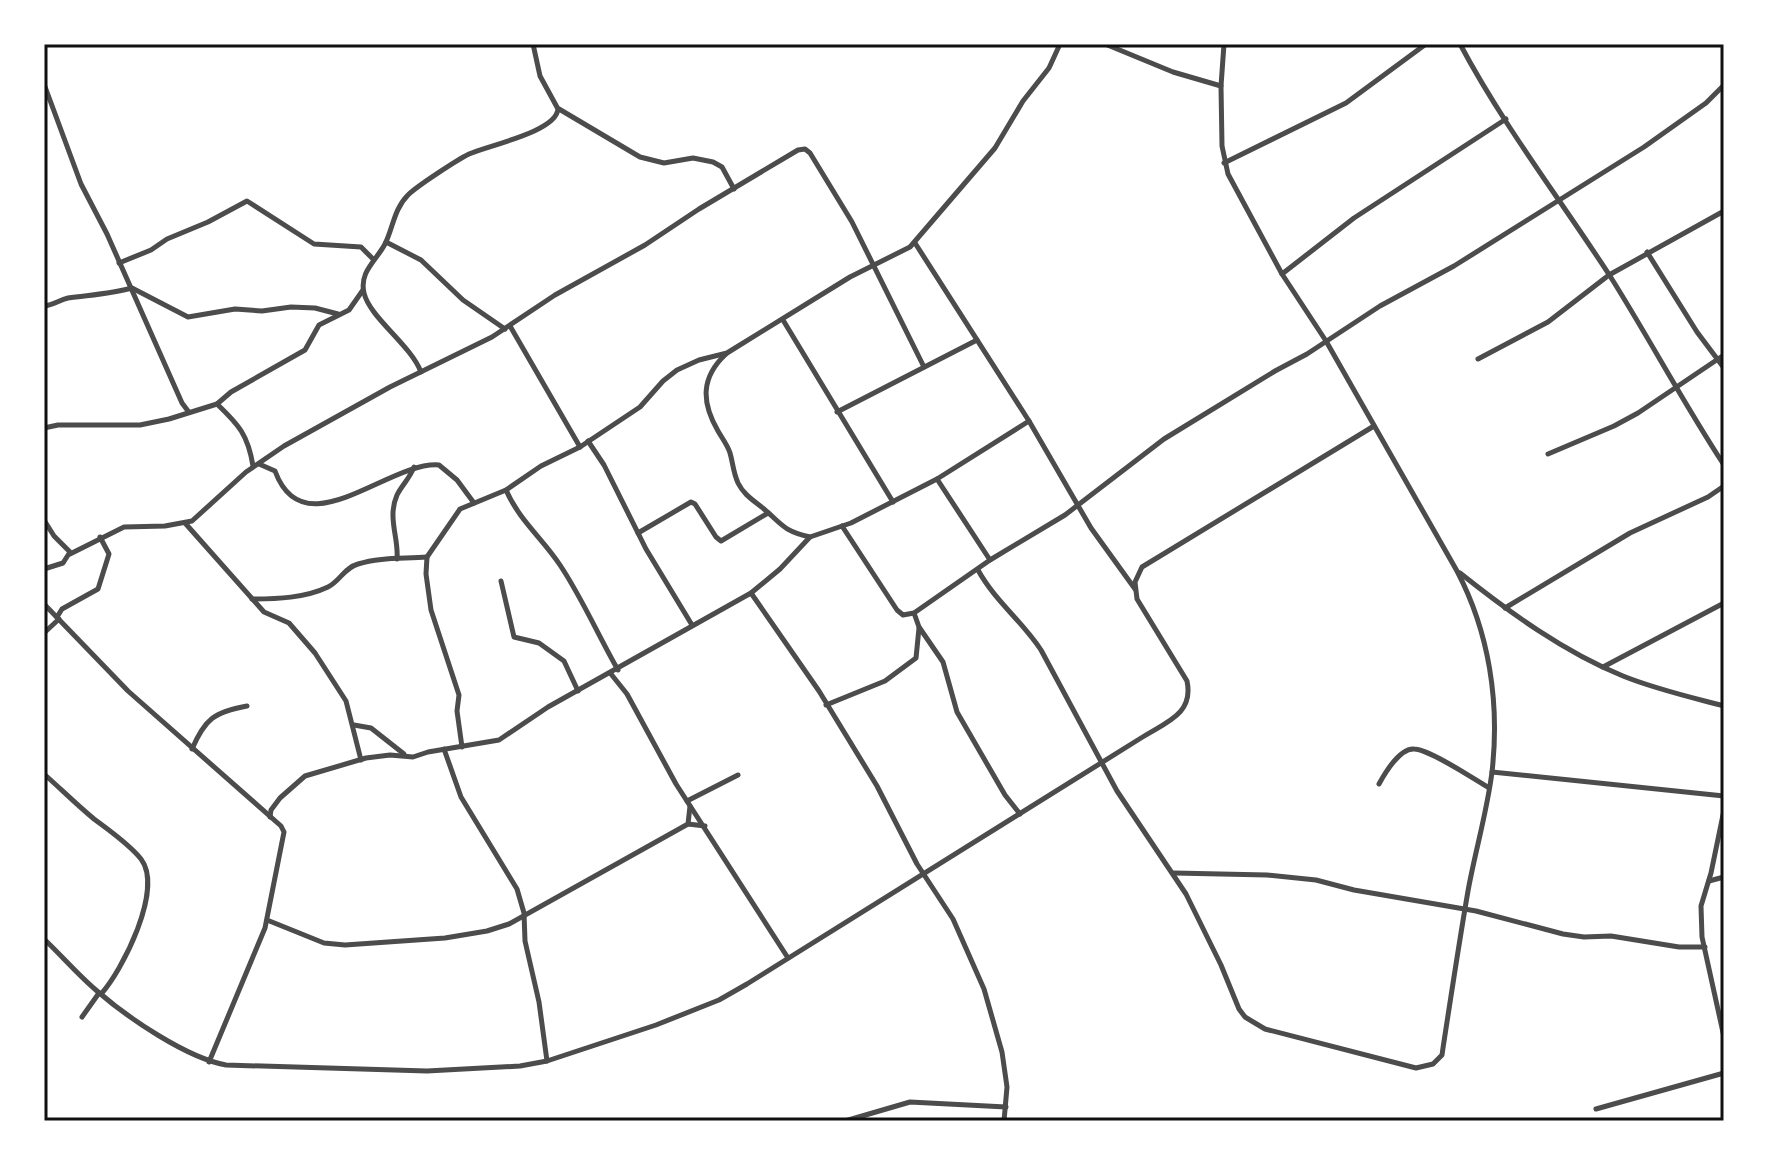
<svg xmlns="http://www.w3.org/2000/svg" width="1768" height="1165" font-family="Georgia,serif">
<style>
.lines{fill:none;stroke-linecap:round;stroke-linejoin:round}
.minor{stroke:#4c4c4c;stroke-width:5}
.neatline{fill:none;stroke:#111;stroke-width:3}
</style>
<rect width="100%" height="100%" fill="#fff"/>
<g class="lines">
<g class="minor">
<path d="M1105,44L1173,72L1221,86"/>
<path d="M1460,44C1503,125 1560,199 1610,276C1649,338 1684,404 1724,465"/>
<path d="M44,84L81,184L107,234L182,403L188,411"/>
<path d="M559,109L640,157L664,163L693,158L713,162L722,167L734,189"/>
<path d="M1224,163L1346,103L1426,44"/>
<path d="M386,242L421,260L463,300L505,329"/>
<path d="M915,243L1029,421L1091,528L1135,589"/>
<path d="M1647,252L1697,332L1724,368"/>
<path d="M119,263L151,250L167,239L208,222L247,201L314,244L361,247L373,259"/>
<path d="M1282,274L1354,218L1506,119"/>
<path d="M44,306C54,305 59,300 68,298C89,295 111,294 132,288L188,317L235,309L262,311L291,307L315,308L338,314"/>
<path d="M783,320L893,502"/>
<path d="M510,326L580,447"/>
<path d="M726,354C701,377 701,402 718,431C722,438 728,446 730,453C733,463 733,472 738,483C744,495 753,500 764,509C782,524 783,531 810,537"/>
<path d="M1478,359L1548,322L1609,275L1724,211"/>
<path d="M421,372C410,344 370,318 364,293C359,272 376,261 385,244C393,228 394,209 408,195C417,186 457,160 469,154C489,145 556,132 558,109L540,76L533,44"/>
<path d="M217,404C239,425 248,435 253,466"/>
<path d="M837,412L977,340"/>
<path d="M44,428L58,425H140L169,419L217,404L231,392L305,350L319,325L349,310L363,290"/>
<path d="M588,441L604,465L646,549L692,625"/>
<path d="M1548,454L1614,426L1638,413L1724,355"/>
<path d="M259,464L275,471C304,550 388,461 439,465L457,480L474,503"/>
<path d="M937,479L990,560"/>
<path d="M506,490C519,520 543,539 560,565C582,598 598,635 618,670"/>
<path d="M44,520L54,536L70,552L63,563L44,569"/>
<path d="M185,523L264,612L289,623L315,653L346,701L361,760"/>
<path d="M842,526L897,610L903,615L914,613L990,560L1065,515L1164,439L1275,371L1307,354L1380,306L1454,266L1644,147L1706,103L1724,85"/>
<path d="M638,533L691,502L695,504L716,537L721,541L768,513"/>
<path d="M70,554L124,527L165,526L192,521L246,472L284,446L390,387L492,337L555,295L645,245L699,209L798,150L805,149L810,153L852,222L924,367"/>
<path d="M397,559C399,538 387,518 397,495C402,485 410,478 414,467"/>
<path d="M978,570C995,601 1022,621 1041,650L1117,791L1186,894L1221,965L1239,1009L1245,1017L1265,1029L1416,1068L1433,1064L1442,1055L1443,1048C1451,996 1459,943 1468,891C1475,852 1487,812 1492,772C1500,702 1489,632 1457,571L1326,341L1282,274L1228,174L1222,146L1221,86L1224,44"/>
<path d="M1460,573C1509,612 1564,652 1623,676C1655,689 1690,697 1724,706"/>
<path d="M501,581L514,637L539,643L564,661L578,691"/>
<path d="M751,593L819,691L877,786L917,864L953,919L984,989L1002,1052L1007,1087L1004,1121"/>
<path d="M252,599C277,599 305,598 328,587C340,581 344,568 358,564C380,557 404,559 427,557"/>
<path d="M44,604L128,691L281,826L284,832L265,928L209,1062"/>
<path d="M1505,608L1630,533L1708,497L1724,486"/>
<path d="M914,613L919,627L943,662L957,712L1005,795L1020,814"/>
<path d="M57,617L62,609L98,589L109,554L100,537"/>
<path d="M44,633L59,619"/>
<path d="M1603,667L1724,603"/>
<path d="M611,674L627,694L676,784L788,958"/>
<path d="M826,705L885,681L916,658L919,628"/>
<path d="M354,725L371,728L404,754"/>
<path d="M462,747L457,711L459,695L431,610L426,574L427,557L460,509L506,490L541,466L580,447L640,407L663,381L677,370L699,360L727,353L850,277L910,247L995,148L1023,101L1049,68L1060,44"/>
<path d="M192,749C205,719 214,712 247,706"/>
<path d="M444,749L461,797L517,889L524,913L525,941L539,1002L547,1061"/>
<path d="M1492,772L1724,796"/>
<path d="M44,774C61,789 77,805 94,819C110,831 129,844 141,859C164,889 122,971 101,994"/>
<path d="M1379,784C1385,773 1400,748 1414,749C1429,749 1474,779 1489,788"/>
<path d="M687,801L738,775"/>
<path d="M1724,810L1711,873L1701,906L1702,937L1724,1037"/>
<path d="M270,817L271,810L280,798L305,776L366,758L390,755L413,757L428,752L499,740L548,707L751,593L780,569L810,537L851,523L937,479L1029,421"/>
<path d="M688,824L705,826"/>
<path d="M1174,873L1267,875L1316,880L1354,890L1476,911L1563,934L1584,937L1611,936L1679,947H1705"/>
<path d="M1709,881L1724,877"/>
<path d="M267,920L324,943L345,945L445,938L487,931L509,924L688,824L690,806"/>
<path d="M44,939C62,956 78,975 97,991C128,1018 187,1058 226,1065L427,1071L520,1066L547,1061L656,1025L719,1000L747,984L1141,738C1166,722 1194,714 1187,681L1137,599L1135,582L1142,567L1374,426"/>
<path d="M82,1017L99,993"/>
<path d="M1596,1109L1724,1073"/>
<path d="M845,1121L910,1102L1006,1107"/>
</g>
</g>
<rect width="1768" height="1165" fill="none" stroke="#ffffff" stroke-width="92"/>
<rect x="46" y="46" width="1676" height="1073" class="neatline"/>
</svg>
